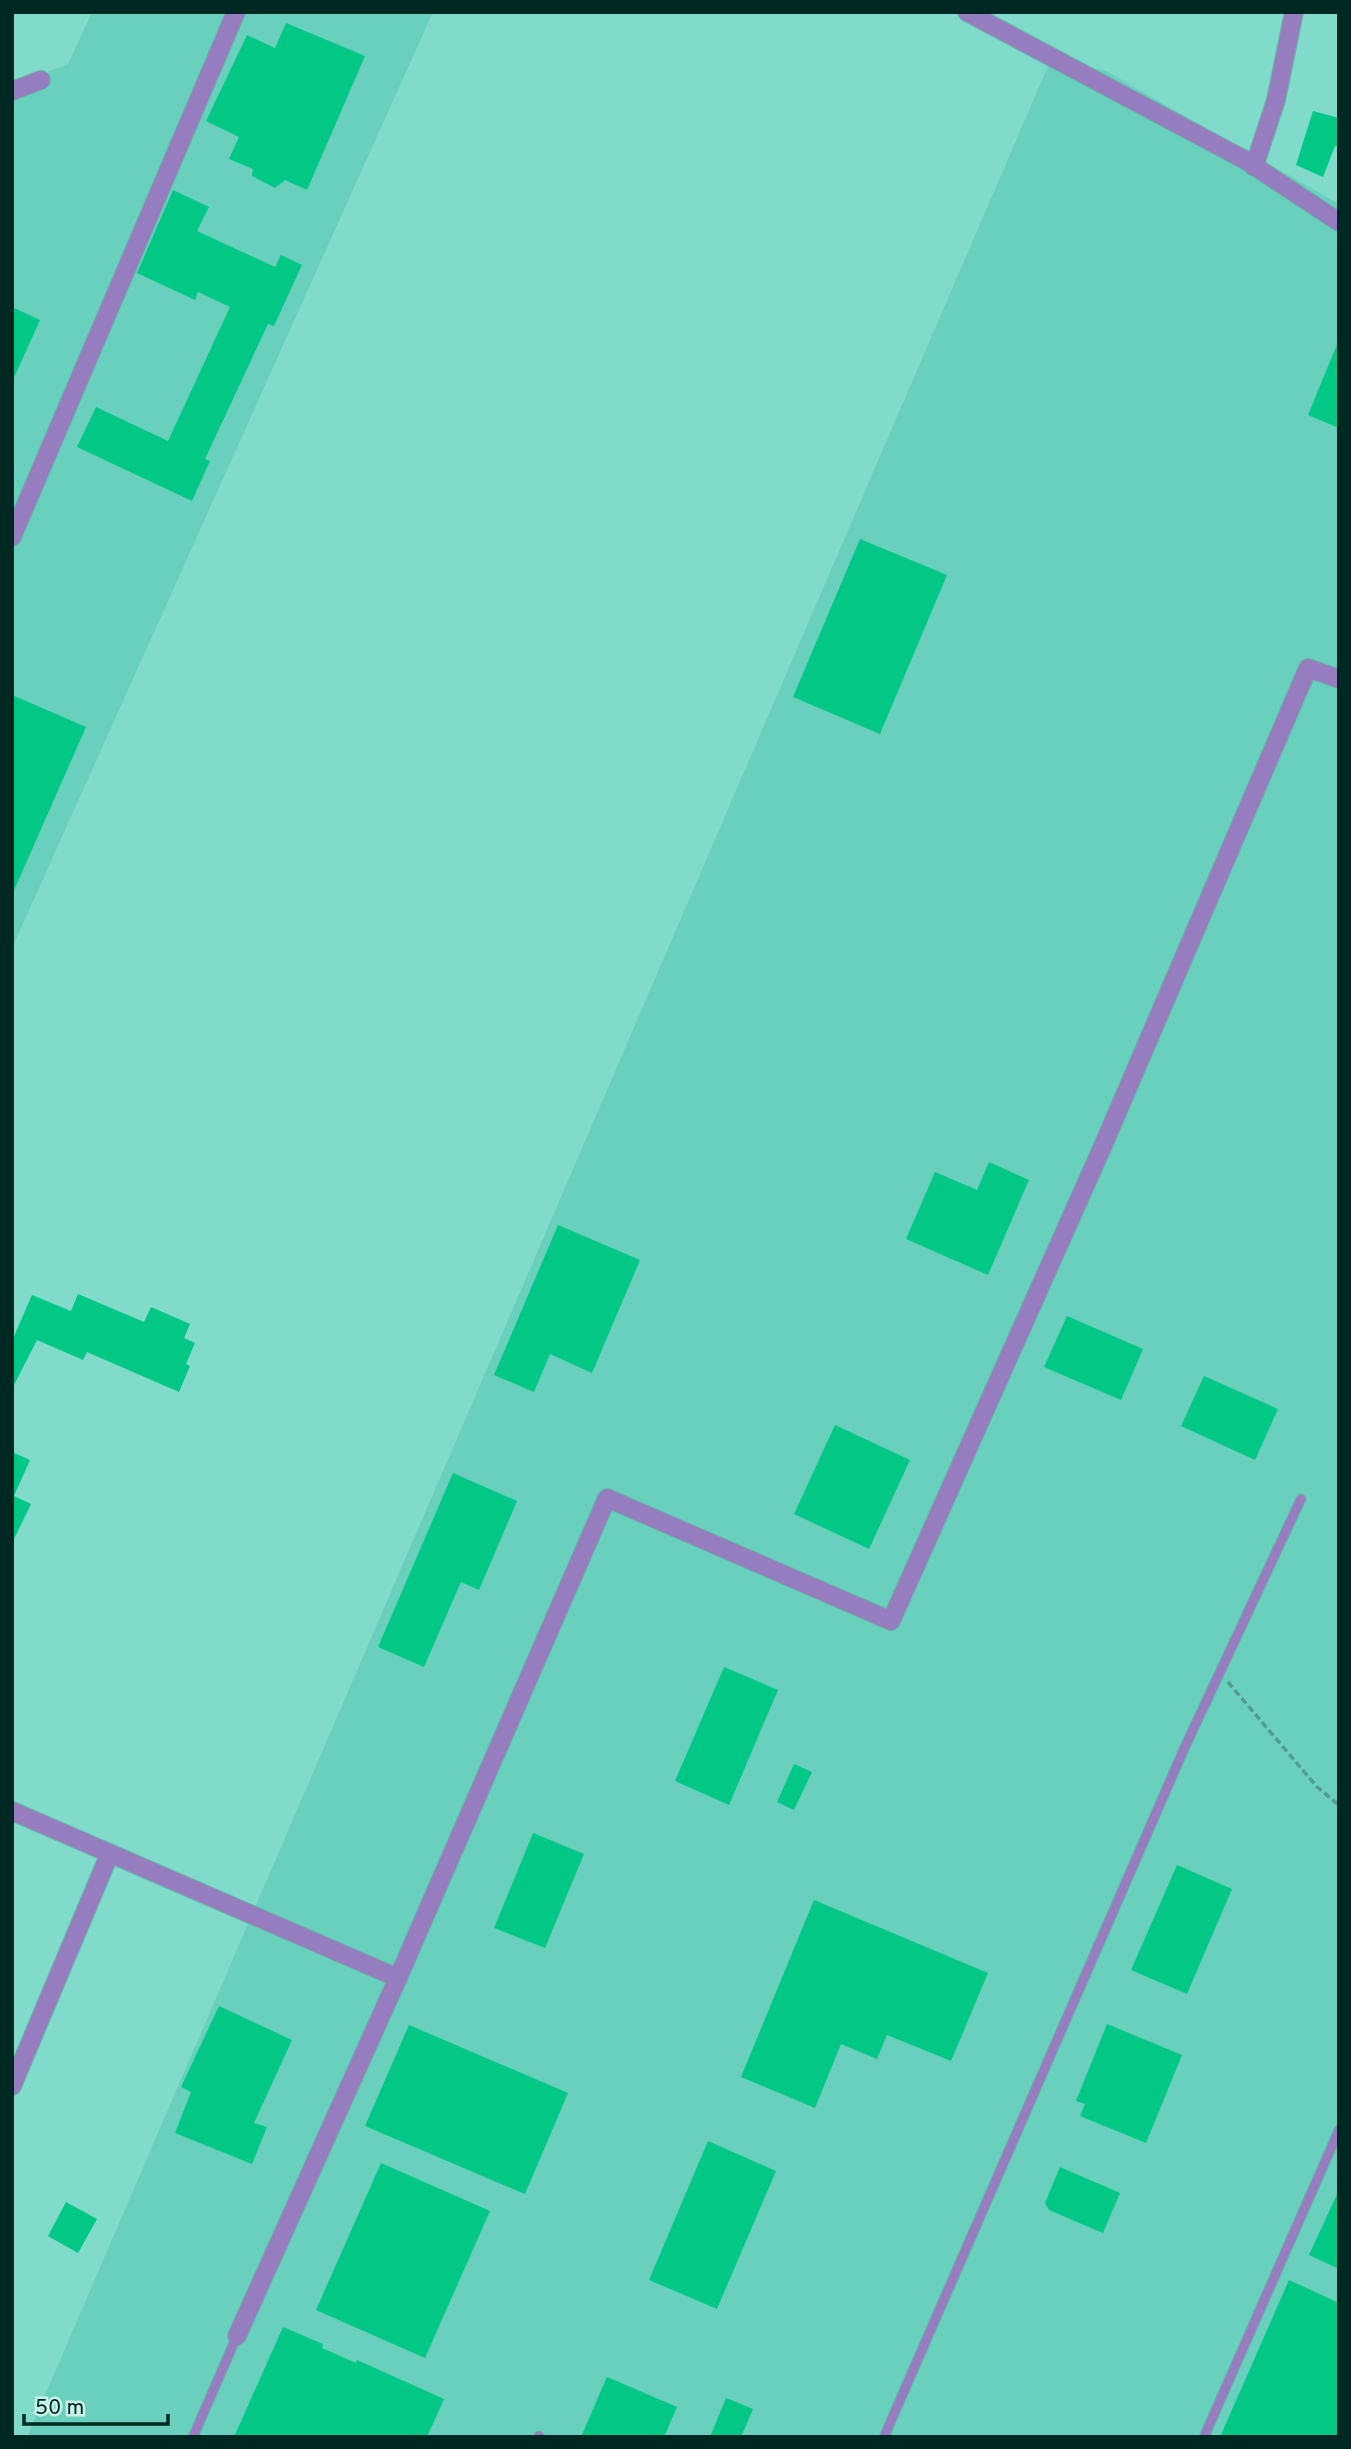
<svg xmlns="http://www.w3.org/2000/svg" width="1351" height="2449" font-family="Overpass,sans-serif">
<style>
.built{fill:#6ad0be}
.building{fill:#03c785}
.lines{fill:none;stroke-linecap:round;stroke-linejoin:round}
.service-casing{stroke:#67b7a8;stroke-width:11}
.minor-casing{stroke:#67b7a8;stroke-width:20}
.path{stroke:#539c8f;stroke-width:3.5;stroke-dasharray:7 3.5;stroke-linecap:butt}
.service{stroke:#967dc0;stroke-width:9}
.minor{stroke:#967dc0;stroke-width:18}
</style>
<rect width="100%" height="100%" fill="#81dbca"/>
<g class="built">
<path d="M92,12H433L12,948V85L68,64Z"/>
<path d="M1051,59L1106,71L1339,204V2437H27Z"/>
</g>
<g class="building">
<path d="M286,23L365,56L307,190L285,180L275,188L252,176L253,169L229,159L239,137L206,121L247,35L275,48Z"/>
<path d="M1313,111L1339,118V146H1335L1323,177L1296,165Z"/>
<path d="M173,190L209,207L197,231L275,267L281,255L302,265L274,326L268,324L205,459L210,461L192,501L77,447L96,407L168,441L230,307L198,292L195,300L137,273Z"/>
<path d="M12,307L40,320L12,382Z"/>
<path d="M1338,342H1339V428L1308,415Z"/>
<path d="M860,539L947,575L880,734L793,697Z"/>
<path d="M12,695L86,727L12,895Z"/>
<path d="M989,1162L1029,1180L988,1275L906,1239L935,1172L977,1190Z"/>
<path d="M558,1225L640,1260L592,1373L550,1354L534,1392L494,1375Z"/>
<path d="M78,1294L144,1322L151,1307L190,1324L184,1338L195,1343L186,1364L190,1366L179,1392L87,1352L83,1360L37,1340L12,1389V1341L32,1295L71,1311Z"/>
<path d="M1067,1316L1143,1349L1121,1400L1044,1367Z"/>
<path d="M1204,1376L1278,1409L1255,1460L1181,1426Z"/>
<path d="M835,1425L910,1460L869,1549L794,1514Z"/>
<path d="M12,1452L30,1460L14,1496L31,1504L12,1543Z"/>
<path d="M453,1473L517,1501L479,1590L461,1582L424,1667L378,1647Z"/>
<path d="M724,1667L778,1690L729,1805L675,1781Z"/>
<path d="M794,1764L812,1772L794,1810L777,1802Z"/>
<path d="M533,1833L584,1854L545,1948L494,1928Z"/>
<path d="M1177,1865L1232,1889L1187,1994L1131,1970Z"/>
<path d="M814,1900L988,1973L951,2061L887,2035L877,2059L841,2044L815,2108L741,2077Z"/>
<path d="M219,2006L292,2040L254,2123L267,2127L252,2164L175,2133L191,2092L181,2087Z"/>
<path d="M1107,2024L1182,2055L1146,2143L1080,2116L1085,2104L1076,2101Z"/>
<path d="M409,2025L568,2093L525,2194L365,2126Z"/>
<path d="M708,2141L776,2171L717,2309L649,2280Z"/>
<path d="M381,2163L490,2211L425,2358L316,2310Z"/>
<path d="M1060,2167L1120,2193L1103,2233L1049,2210L1045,2203Z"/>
<path d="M1339,2190V2269L1309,2255Z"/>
<path d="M66,2202L97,2219L78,2253L48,2236Z"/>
<path d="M1289,2280L1339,2303V2437H1220Z"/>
<path d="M283,2327L323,2344L322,2348L356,2363L357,2360L444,2399L427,2437H234Z"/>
<path d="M607,2377L677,2407L664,2437H581Z"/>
<path d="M726,2398L753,2409L741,2437H710Z"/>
</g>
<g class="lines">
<g class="service-casing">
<g id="service">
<path d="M193,2437L237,2336"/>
<path d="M539,2437V2436"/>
<path d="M884,2437L1184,1749L1301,1499"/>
<path d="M1204,2437L1339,2130"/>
</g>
</g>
<g class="minor-casing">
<g id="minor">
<path d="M967,12L1245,160L1339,222"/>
<path d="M12,91L41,80"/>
<path d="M1254,167L1276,100L1294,12"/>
<path d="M12,537L236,12"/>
<path d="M12,1811L398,1978"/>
<path d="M12,2086L110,1853"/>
<path d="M237,2336L398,1978L607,1498L891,1621L1102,1148L1308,668L1339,679"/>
</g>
</g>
<path class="path" d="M1228,1682L1317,1787L1339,1805"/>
<use href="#service" class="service"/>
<use href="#minor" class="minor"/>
</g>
<rect width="1351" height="2449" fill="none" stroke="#002822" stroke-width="28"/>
<path d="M24 2414v10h144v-10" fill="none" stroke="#002822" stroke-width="3.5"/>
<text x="35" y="2414" font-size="21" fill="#002822" stroke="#c8f2e9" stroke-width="5" paint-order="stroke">50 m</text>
</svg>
